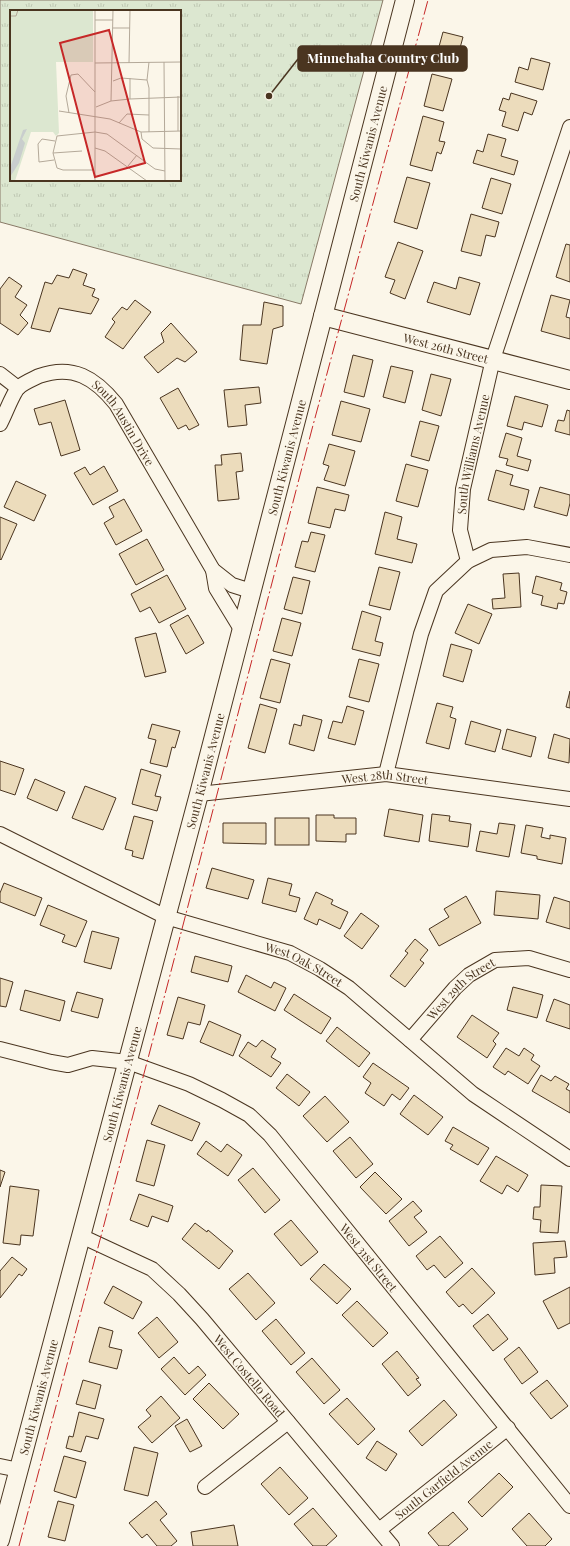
<svg xmlns="http://www.w3.org/2000/svg" width="570" height="1546" font-family="'Playfair Display',serif">
<style>
.grass{fill:url(#grass-tufts);stroke:#887966;fill-rule:evenodd}
.building{fill:#ecdcbc;stroke:#4a3520}
.lines{fill:none;stroke-linecap:round;stroke-linejoin:round}
.minor-casing{stroke:#4a3520;stroke-width:16}
.major-casing{stroke:#4a3520;stroke-width:20}
.minor{stroke:#fbf6e9;stroke-width:14}
.major{stroke:#fbf6e9;stroke-width:18}
.power{stroke:#c62828;stroke-width:1;stroke-dasharray:14 3 2 3;stroke-linecap:butt}
.labels{text-anchor:middle;dominant-baseline:central;stroke-width:3;stroke-linejoin:round;paint-order:stroke}
.street-label{font-size:12px;fill:#4a3520;stroke:#fbf6e9}
.inset-road{fill:none;stroke:#b4a999;stroke-width:1}
.view{fill:#c62828;fill-opacity:0.15;stroke:#c62828;stroke-width:2}
.inset-edge{fill:none;stroke:#4a3520;stroke-width:2}
.leader{fill:none;stroke:#4a3520;stroke-width:1.5}
.callout-dot{fill:#4a3520;stroke:#fbf6e9;stroke-width:1.5}
.callout{fill:#4a3520;stroke:#4a3520;stroke-width:1.5}
.callout-label{font-size:13px;text-anchor:middle;font-weight:bold;fill:#fff}
</style>
<defs>
<pattern id="grass-tufts" width="24" height="20" patternUnits="userSpaceOnUse"><rect width="24" height="20" fill="#dce7d0"/><path d="M3 7l-1-3M5 7V3M7 7l1-3M15 17l-1-3M17 17v-4M19 17l1-3" fill="none" stroke="#bec7b2"/></pattern>
</defs>
<rect width="100%" height="100%" fill="#fbf6e9"/>
<path class="grass" d="M0,0H383L301,304L0,222ZM11,11H180V180H11Z"/>
<g class="building">
<path d="M443,32L463,37L454,70L434,65Z"/>
<path d="M531,58L550,63L543,90L515,82L519,67L528,70Z"/>
<path d="M432,74L452,79L443,111L424,106Z"/>
<path d="M511,93L537,101L532,115L524,112L518,131L502,126L506,112L499,110L503,98L509,100Z"/>
<path d="M423,116L444,122L439,141L445,142L441,154L437,152L432,171L410,165Z"/>
<path d="M488,134L506,139L501,156L518,161L514,175L473,163L477,150L483,152Z"/>
<path d="M407,177L430,183L417,229L394,222Z"/>
<path d="M491,178L511,184L502,214L482,208Z"/>
<path d="M471,214L499,222L495,237L486,235L481,256L461,251Z"/>
<path d="M398,242L423,251L405,299L390,293L395,280L385,277Z"/>
<path d="M566,244L570,245V282L556,277Z"/>
<path d="M73,269L87,274L83,285L95,289L92,296L99,299L91,314L59,308L50,332L31,328L45,282L52,284L57,275L69,278Z"/>
<path d="M9,277L22,286L15,297L27,305L20,315L28,323L18,335L0,323V289Z"/>
<path d="M459,277L480,283L470,315L427,302L434,282L456,289Z"/>
<path d="M551,295L570,300L566,317L570,318V339L541,331Z"/>
<path d="M135,300L151,312L123,349L105,337L115,322L112,319L122,307L127,310Z"/>
<path d="M264,302L283,306V326L273,329L267,364L240,360L243,325H261Z"/>
<path d="M171,323L197,352L185,362L177,358L158,373L144,357L164,342L161,333Z"/>
<path d="M353,355L373,360L364,397L344,392Z"/>
<path d="M391,366L413,371L405,403L383,397Z"/>
<path d="M431,374L451,379L441,416L422,410Z"/>
<path d="M259,387L261,403L245,405L247,425L228,427L224,390Z"/>
<path d="M178,388L199,425L189,430L186,425L178,429L160,398Z"/>
<path d="M515,396L548,405L542,427L524,422L522,430L507,426Z"/>
<path d="M65,400L80,450L61,456L51,422L39,425L34,409Z"/>
<path d="M341,401L370,409L361,442L332,435Z"/>
<path d="M567,410L570,411V435L555,431L558,420L564,421Z"/>
<path d="M420,421L439,426L429,461L411,456Z"/>
<path d="M506,433L522,438L517,456L531,460L528,471L506,465L508,459L499,457Z"/>
<path d="M329,444L355,451L345,486L324,480L329,466L323,464Z"/>
<path d="M241,453L243,471L236,472L239,499L218,501L215,465H222L221,455Z"/>
<path d="M406,464L428,470L418,507L396,501Z"/>
<path d="M104,466L118,491L93,505L74,473L85,467L90,475Z"/>
<path d="M496,470L513,475L510,485L529,490L524,510L488,500Z"/>
<path d="M16,481L46,495L34,521L4,507Z"/>
<path d="M317,487L349,495L345,511L335,509L330,528L308,523Z"/>
<path d="M540,487L570,495V503L567,516L534,507Z"/>
<path d="M124,499L142,531L116,545L104,523L114,517L109,507Z"/>
<path d="M385,512L402,517L397,539L417,544L412,563L375,554Z"/>
<path d="M0,517L17,524L1,560L0,559Z"/>
<path d="M311,532L325,535L315,572L295,567L302,541L308,542Z"/>
<path d="M147,539L164,570L136,585L119,554Z"/>
<path d="M379,567L400,572L390,610L369,605Z"/>
<path d="M519,573L521,607L493,609L492,599L505,598L503,574Z"/>
<path d="M167,575L186,609L159,623L150,607L140,612L131,594Z"/>
<path d="M536,576L562,583L560,590L567,592L564,604L558,603L557,609L541,605L543,596L532,593Z"/>
<path d="M293,577L310,581L302,614L284,609Z"/>
<path d="M468,604L492,614L479,644L455,633Z"/>
<path d="M362,611L381,617L375,641L383,643L380,656L352,649Z"/>
<path d="M188,615L204,643L186,654L170,625Z"/>
<path d="M282,618L301,623L292,656L273,651Z"/>
<path d="M156,633L166,672L145,677L135,638Z"/>
<path d="M451,644L472,650L463,682L443,676Z"/>
<path d="M271,659L290,664L280,703L260,698Z"/>
<path d="M359,659L379,664L369,702L349,697Z"/>
<path d="M570,691V708L566,707Z"/>
<path d="M437,703L453,707L450,717L456,719L449,749L426,743Z"/>
<path d="M260,704L277,709L265,753L248,748Z"/>
<path d="M347,706L364,711L355,745L328,738L333,721L342,723Z"/>
<path d="M303,715L322,720L314,751L289,744L294,724L301,726Z"/>
<path d="M471,721L501,730L495,752L465,744Z"/>
<path d="M152,724L180,731L175,748L172,747L167,767L150,763L156,740L148,738Z"/>
<path d="M507,729L536,737L531,757L502,749Z"/>
<path d="M554,734L570,739L569,763L548,758Z"/>
<path d="M0,761L24,769L15,795L0,790Z"/>
<path d="M141,769L161,775L155,796L161,797L157,811L132,804Z"/>
<path d="M35,779L65,792L57,811L27,798Z"/>
<path d="M85,786L116,798L103,830L72,818Z"/>
<path d="M389,809L423,815L419,842L384,836Z"/>
<path d="M432,814L450,816L449,821L471,824L468,847L429,841Z"/>
<path d="M316,815H334V818H356V834H346V842L316,841Z"/>
<path d="M134,816L153,821L143,859L132,856L133,851L125,849Z"/>
<rect x="275" y="818" width="34" height="27"/>
<path d="M223,823H266V844L223,843Z"/>
<path d="M499,823L515,825L509,857L476,851L480,831L497,834Z"/>
<path d="M526,825L543,828L541,837L550,839V835L566,838L562,864L537,859V856L521,853Z"/>
<path d="M212,868L254,880L248,899L206,888Z"/>
<path d="M268,878L292,884L289,895L300,898L296,912L262,903Z"/>
<path d="M4,883L42,898L35,916L0,902V893Z"/>
<path d="M496,891L540,895L538,919L494,915Z"/>
<path d="M316,892L333,900L331,904L348,912L340,929L319,919L317,925L304,919Z"/>
<path d="M466,896L481,923L439,946L429,929L449,917L444,909Z"/>
<path d="M554,897L570,902V929L546,922Z"/>
<path d="M48,905L87,921L76,947L62,942L65,935L40,925Z"/>
<path d="M361,913L379,926L362,949L344,936Z"/>
<path d="M92,931L119,938L111,969L84,962Z"/>
<path d="M415,939L428,950L420,960L424,963L405,987L390,976L408,953L405,951Z"/>
<path d="M195,956L232,966L228,982L191,972Z"/>
<path d="M246,975L271,988L274,982L286,988L275,1011L238,992Z"/>
<path d="M0,978L13,982L6,1007L0,1006Z"/>
<path d="M513,987L543,995L537,1018L507,1010Z"/>
<path d="M25,990L65,1001L60,1021L20,1010Z"/>
<path d="M77,992L103,999L98,1018L71,1011Z"/>
<path d="M294,994L331,1018L321,1034L284,1010Z"/>
<path d="M178,997L205,1005L200,1025L188,1022L183,1039L167,1035Z"/>
<path d="M554,999L570,1005V1029L546,1021Z"/>
<path d="M472,1015L499,1033L493,1041L496,1044L487,1058L457,1037Z"/>
<path d="M209,1021L241,1035L233,1056L200,1042Z"/>
<path d="M337,1027L370,1053L359,1067L326,1041Z"/>
<path d="M262,1040L276,1049L271,1057L281,1063L271,1077L239,1056L248,1042L256,1047Z"/>
<path d="M506,1048L519,1056L524,1048L534,1055L531,1060L540,1066L528,1084L508,1071L505,1075L493,1067Z"/>
<path d="M373,1063L409,1088L400,1100L392,1094L384,1106L365,1093L371,1083L363,1077Z"/>
<path d="M287,1074L310,1092L299,1106L276,1088Z"/>
<path d="M541,1075L551,1081L555,1076L569,1084L566,1089L570,1091V1113L532,1091Z"/>
<path d="M414,1095L443,1117L428,1135L400,1114Z"/>
<path d="M325,1096L349,1122L327,1142L303,1116Z"/>
<path d="M159,1105L200,1123L192,1141L151,1124Z"/>
<path d="M453,1127L489,1148L478,1165L450,1149L453,1145L445,1141Z"/>
<path d="M350,1137L373,1164L356,1178L333,1151Z"/>
<path d="M147,1140L165,1145L154,1186L136,1181Z"/>
<path d="M206,1141L221,1152L227,1144L242,1155L228,1176L197,1154Z"/>
<path d="M496,1156L528,1175L518,1192L507,1185L502,1194L480,1181Z"/>
<path d="M253,1168L280,1200L265,1213L238,1180Z"/>
<path d="M0,1170L5,1172L0,1187Z"/>
<path d="M375,1172L402,1199L386,1214L360,1187Z"/>
<path d="M541,1185L562,1186L558,1233L540,1232L541,1220L533,1219L534,1207H540Z"/>
<path d="M10,1186L39,1190L33,1236L21,1235L20,1245L3,1243Z"/>
<path d="M139,1194L173,1206L168,1222L152,1216L148,1227L130,1220Z"/>
<path d="M413,1201L422,1211L414,1217L427,1232L409,1246L389,1221Z"/>
<path d="M291,1220L318,1252L301,1266L274,1234Z"/>
<path d="M195,1223L207,1232L208,1230L233,1251L219,1269L182,1239Z"/>
<path d="M440,1236L463,1263L445,1278L434,1265L427,1270L416,1256Z"/>
<path d="M565,1241L567,1257L554,1258L555,1273L535,1275L533,1243Z"/>
<path d="M12,1257L27,1269L22,1276L19,1274L0,1298V1271Z"/>
<path d="M324,1264L351,1289L337,1304L310,1279Z"/>
<path d="M472,1268L495,1293L472,1314L463,1304L459,1307L446,1292Z"/>
<path d="M248,1273L275,1303L256,1320L229,1289Z"/>
<path d="M113,1286L142,1302L133,1319L104,1303Z"/>
<path d="M570,1287V1323L558,1329L543,1301Z"/>
<path d="M357,1301L388,1333L373,1347L342,1315Z"/>
<path d="M488,1314L508,1339L493,1351L473,1326Z"/>
<path d="M157,1317L178,1342L159,1358L138,1333Z"/>
<path d="M276,1319L305,1353L291,1365L262,1331Z"/>
<path d="M99,1327L113,1331L109,1347L122,1350L117,1369L89,1362Z"/>
<path d="M519,1347L538,1372L522,1384L504,1359Z"/>
<path d="M397,1351L419,1378L416,1379L421,1385L408,1396L382,1364Z"/>
<path d="M174,1357L189,1374L198,1366L206,1375L185,1395L161,1369Z"/>
<path d="M312,1358L340,1390L324,1404L296,1372Z"/>
<path d="M83,1380L101,1385L95,1409L76,1404Z"/>
<path d="M547,1380L568,1406L551,1419L530,1393Z"/>
<path d="M209,1383L239,1414L223,1429L193,1399Z"/>
<path d="M161,1396L180,1418L152,1443L138,1427L151,1416L146,1410Z"/>
<path d="M347,1398L375,1429L358,1445L329,1414Z"/>
<path d="M444,1400L457,1415L422,1446L409,1431Z"/>
<path d="M79,1412L104,1419L98,1439L86,1436L81,1452L66,1448L69,1436L73,1437Z"/>
<path d="M187,1419L202,1446L190,1452L175,1426Z"/>
<path d="M377,1441L397,1454L386,1471L366,1458Z"/>
<path d="M134,1447L158,1453L148,1496L124,1490Z"/>
<path d="M64,1456L86,1462L76,1498L54,1491Z"/>
<path d="M280,1467L308,1498L289,1515L261,1484Z"/>
<path d="M499,1473L513,1487L482,1517L468,1502Z"/>
<path d="M58,1501L74,1505L65,1541L48,1537Z"/>
<path d="M156,1501L167,1514L160,1520L177,1541L171,1546H157L147,1534L142,1538L129,1523Z"/>
<path d="M313,1508L337,1536L326,1546H313L294,1524Z"/>
<path d="M453,1512L468,1529L448,1546H439L428,1533Z"/>
<path d="M529,1513L552,1539L545,1546H527L512,1529Z"/>
<path d="M234,1525L238,1546H193L191,1532Z"/>
</g>
<g class="lines">
<g class="minor-casing">
<g id="minor">
<path d="M0,374L18,388"/>
<path id="s1" d="M0,424C5,415 12,395 18,388C23,383 33,379 39,376C73,364 95,378 116,404L213,570L232,585L251,591"/>
<path id="s2" d="M468,561L460,530L463,489L493,359L570,127"/>
<path d="M213,570L216,588L241,629"/>
<path d="M386,774L421,634L436,591L468,561L491,550L527,547L570,555"/>
<path id="s3" d="M199,794L386,774L570,799"/>
<path id="s4" d="M0,834L166,917L290,953L320,969L349,988L473,1094L570,1159"/>
<path id="s5" d="M410,1040L455,988L469,975L495,960L529,958L570,970"/>
<path id="s6" d="M0,1049L51,1062L68,1065L92,1058L128,1062L189,1084L222,1100L249,1115L270,1135L570,1506"/>
<path id="s7" d="M81,1236L152,1269L179,1294L202,1319L392,1546"/>
<path d="M0,1466L19,1470"/>
<path d="M205,1487L288,1422"/>
<path id="s8" d="M379,1530L508,1428"/>
</g>
</g>
<g class="major-casing">
<g id="major">
<path id="s9" d="M323,316L570,380"/>
<path id="s10" d="M0,1540L199,794L405,0"/>
</g>
</g>
<use href="#minor" class="minor"/>
<use href="#major" class="major"/>
<path class="power" d="M19,1546L169,979L312,429L428,0"/>
</g>
<g class="labels">
<g class="street-label">
<text stroke="none"><textPath href="#s10" startOffset="1444">South Kiwanis Avenue</textPath></text>
<text stroke="none"><textPath href="#s9" startOffset="127">West 26th Street</textPath></text>
<text stroke="none"><textPath href="#s1" startOffset="173">South Austin Drive</textPath></text>
<text stroke="none"><textPath href="#s2" startOffset="109">South Williams Avenue</textPath></text>
<text stroke="none"><textPath href="#s10" startOffset="1120">South Kiwanis Avenue</textPath></text>
<text stroke="none"><textPath href="#s10" startOffset="796">South Kiwanis Avenue</textPath></text>
<text stroke="none"><textPath href="#s3" startOffset="187">West 28th Street</textPath></text>
<text stroke="none"><textPath href="#s4" startOffset="332">West Oak Street</textPath></text>
<text stroke="none"><textPath href="#s5" startOffset="73">West 29th Street</textPath></text>
<text stroke="none"><textPath href="#s10" startOffset="472">South Kiwanis Avenue</textPath></text>
<text stroke="none"><textPath href="#s6" startOffset="450">West 31st Street</textPath></text>
<text stroke="none"><textPath href="#s7" startOffset="223">West Costello Road</textPath></text>
<text stroke="none"><textPath href="#s10" startOffset="148">South Kiwanis Avenue</textPath></text>
<text stroke="none"><textPath href="#s8" startOffset="82">South Garfield Avenue</textPath></text>
</g>
</g>
<g transform="translate(10 10)">
<rect width="171" height="171" fill="#fbf6e9"/>
<path d="M0,0H83V52H46L49,123L46,126L43,122H21L5,171H0Z" fill="#dce7d0"/>
<path d="M17,119L12,129L15,133L9,153L0,167V158L13,120Z" fill="#c9cecd"/>
<path class="inset-road" d="M85,0V171M0,6H6L8,0M85,10H103M103,18H120M139,52L137,70L139,78V122M154,52L155,171M85,53L171,52M119,53L120,0M120,68V89M103,71L111,68L137,70M168,86V121M101,91L103,0M86,97L101,91L120,89L171,87M49,101L100,109L131,122L171,121M59,103L56,86L61,65L68,64L85,82M109,113L117,104L139,105M131,122L132,129L143,138L171,139M85,138L95,141L137,171M43,143L72,141M44,150L29,152L28,134L32,129L45,131M118,156L127,145M84,160H53L47,158L43,143L47,126L85,122L97,124L145,159L155,161"/>
<path class="view" d="M99,20L135,153L85,167L50,33Z"/>
<rect width="171" height="171" class="inset-edge"/>
</g>
<path class="leader" d="M269 96L298 59"/>
<circle class="callout-dot" cx="269" cy="96" r="4"/>
<rect class="callout" x="298" y="46" width="169" height="25" rx="4"/>
<g class="callout-label">
<text x="383" y="63">Minnehaha Country Club</text>
</g>
</svg>
